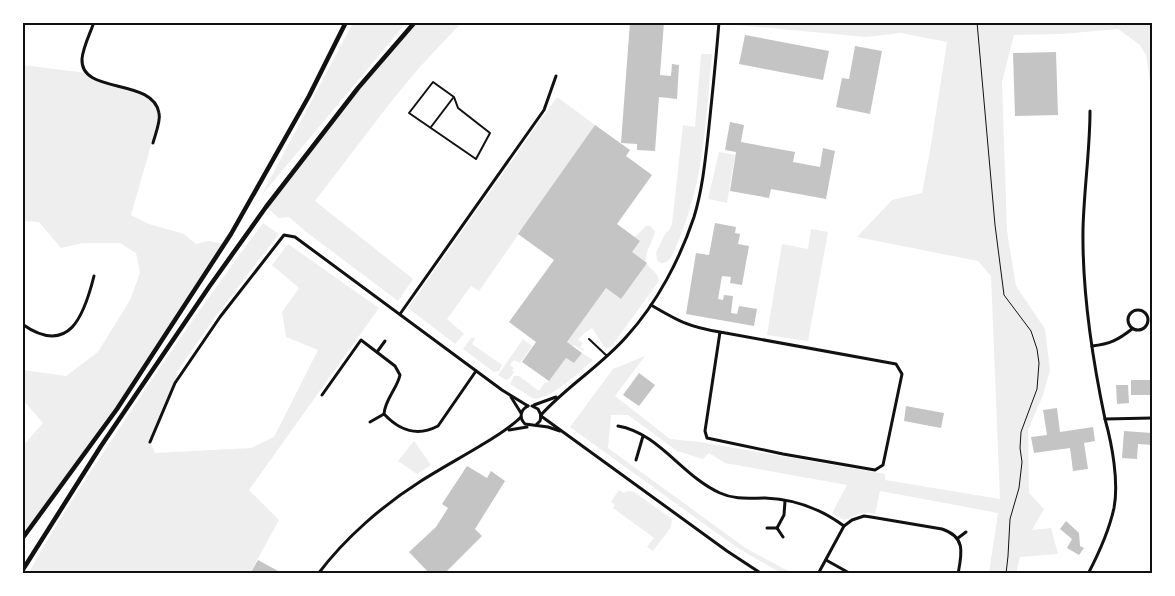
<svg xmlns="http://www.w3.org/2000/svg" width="1175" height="596" font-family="'Golos Text',sans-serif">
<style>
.green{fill:#eee}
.building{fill:#c4c4c4}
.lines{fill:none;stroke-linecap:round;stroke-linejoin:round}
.path{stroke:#111;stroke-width:1}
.service{stroke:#111;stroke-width:2}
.minor{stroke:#111;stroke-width:3}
.tertiary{stroke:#111;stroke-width:4}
.secondary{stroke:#111;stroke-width:4.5}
.neatline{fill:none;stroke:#111;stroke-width:2}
</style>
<rect width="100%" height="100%" fill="#fff"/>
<g class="green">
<path d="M1150,22L1152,25V92L1146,55L1140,45L1118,29L1062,34L1014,35L1002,82L1007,231L1016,286L1045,329L1050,370L1043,395L1028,430L1029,493L1044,509L1032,530L1051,528L1058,554L1020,557L1016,573H989L998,513L880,491L875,514C862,510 855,516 844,520L832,513L847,485L725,463L709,453L703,459L677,451L628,415H611L608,448L747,549L792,573H781L736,547L570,427L613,369L645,356L615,396L670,439L700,442L885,474V480L1000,499L991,276L978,261L857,237L892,200L922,193L930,151L947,42L901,33L866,37L726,24V23Z"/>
<path d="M353,23H406L261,196Z"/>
<path d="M415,23H461L418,69L390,103L315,201L413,279L398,301L305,231L289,217L279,218L266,207L358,88Z"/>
<path d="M701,54H712C706,118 704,184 677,244C674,252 671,263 661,263L657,260L656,253L666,232L669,231L672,224L683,125L695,127Z"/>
<path d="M22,65L87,73L99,81L142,92L155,102L160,114L131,215L149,224L184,234L196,244L208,241L225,244L117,409L23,539V446L43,423L23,400V370L66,376L98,352L130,300L140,273L136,253L120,243H82L61,248L39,222L23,221Z"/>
<path d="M557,97L595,125L479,291L471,286L447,319L464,334L455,344L408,308Z"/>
<path d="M719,152L735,155L727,203L708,199Z"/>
<path d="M263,223L279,234L215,317L178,370L175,383L150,442L155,453L251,448L274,437L318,350L286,337L282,312L299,288L272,265L288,244L379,308L249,490L279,520L250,573L28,574C56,523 88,476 119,429C165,359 213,290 263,223Z"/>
<path d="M646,226H650L655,231C654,241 642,255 647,264C652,272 657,270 659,281L611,347L605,348L592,328L583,334L578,340L583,343L580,347L584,349L583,351L574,345L573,346L567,342L606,288L621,299L632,252L640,241L635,237Z"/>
<path d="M811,229L828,232L808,341L767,335L782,244L808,249Z"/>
<path d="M471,338H475L472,344L502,365L499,371L494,372L463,349Z"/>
<path d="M523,339L532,346L520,363L514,360L510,365L514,368L512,370L514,372L509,379L506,380L498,375Z"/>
<path d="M582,353L593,360C578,373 554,397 534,399L510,384L514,376H519L539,391L545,382L547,383L566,358L574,363Z"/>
<path d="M414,441L431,465L417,474L398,461Z"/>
<path d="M619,490L624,493L628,491L634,492L672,519L671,527L653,551L647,547L654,538L613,508L615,505L611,502Z"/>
</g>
<g class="building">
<path d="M630,22H664L660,75L671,76L672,64L679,65L677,99L659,97L655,151L637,150V144L621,143Z"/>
<path d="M745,35L829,51L823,80L739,64Z"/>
<path d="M855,46L882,51L870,114L836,107L842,78L849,79Z"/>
<path d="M1056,52L1058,115L1015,116L1013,53Z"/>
<path d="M730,122L744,125L741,142L795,152L793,162L820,167L823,148L835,151L826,199L771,189L769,198L730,191L736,152L725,150Z"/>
<path d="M595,125L630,150L626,156L652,175L617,224L640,241L632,252L647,263L621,299L606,288L567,342L582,353L574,363L566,358L549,381L522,362L536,342L509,322L554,260L518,234Z"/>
<path d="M715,223L736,227L735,233L740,234L738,244L749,246L742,285L730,283L731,277L722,276L718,299L723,300L724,295L733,296L731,313L737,314L739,306L757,309L754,326L686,314L696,253L709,255Z"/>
<path d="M639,373L655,385L639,406L623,395Z"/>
<rect x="1131" y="380" width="21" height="15"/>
<path d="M1116,385H1128L1129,403L1117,404Z"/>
<path d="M906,406L944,413L941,428L904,421Z"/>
<path d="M1057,408L1060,432L1093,427L1095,441L1084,443L1088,469L1073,471L1070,448L1034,453L1031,437L1047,435L1043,410Z"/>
<path d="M1124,431L1152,433V445L1138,444L1137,459L1122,458Z"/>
<path d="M467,466L487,478L491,471L505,481L475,529L482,536L444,574H430L409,552L436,527L448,508L442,504Z"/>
<path d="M1066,521L1079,533L1080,546L1084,548L1079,555L1067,548L1072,539L1060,529Z"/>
<path d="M258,560L278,571L277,574H250Z"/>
</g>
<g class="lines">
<path class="path" d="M977,22L995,225L1004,295L1031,331L1037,349L1039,363L1037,389L1021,432L1020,448L1022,462L1019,488L1010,519L1008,556L1006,574"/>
<g class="service">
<path d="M433,82L454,97L458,108L490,133L476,159L409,113Z"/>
<path d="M431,127L453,98"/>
<path d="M589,339L607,356"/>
</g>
<g class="minor">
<path d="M94,22C90,34 83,47 82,59C80,95 153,77 159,113C161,121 155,135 153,143"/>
<path d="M1090,111C1090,150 1084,189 1083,229C1082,293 1092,357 1105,419L1152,418"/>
<path d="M651,305C678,321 689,327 720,332L896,364L902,374L883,465L875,470L783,454L707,438L705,431L720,332"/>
<circle cx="1138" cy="320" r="10"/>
<path d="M400,314L544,110L556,76"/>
<path d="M22,324C69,357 84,316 94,276"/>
<path d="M1092,346C1110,344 1118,340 1132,329"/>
<path d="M377,352L385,341"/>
<path d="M322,395L361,340L395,366L400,375C397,389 385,399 384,414C400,431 417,437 438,426L476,371"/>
<path d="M511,397L521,413"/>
<path d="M534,405L556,397"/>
<path d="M528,406C520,410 519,418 525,424L548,427L560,431"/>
<path d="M532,406L538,409L541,415C567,386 601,366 627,336C657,303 680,259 694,217C702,191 705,163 708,136C712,98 716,60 719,22"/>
<path d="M370,422L384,414"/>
<path d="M536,425L540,421L541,416L727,551L762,574"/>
<path d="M618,426C659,433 682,476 720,493C735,500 749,498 765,498C794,499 821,509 844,526"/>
<path d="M509,430L527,427"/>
<path d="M150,442L175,383L220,317L284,235L295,237L502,390L528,406"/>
<path d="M636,460L643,436"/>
<path d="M767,528H777"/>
<path d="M777,528L784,515L785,501"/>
<path d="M777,528L783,537"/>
<path d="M958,538L966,532"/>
<path d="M826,560L851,574"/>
<path d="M318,574C345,538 383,505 421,481C440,469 460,458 480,446C495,437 509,429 521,417"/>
<path d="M818,574L844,526L852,520L864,516L871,517L942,529C966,537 962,553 958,574"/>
<path d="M1088,574C1099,553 1109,531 1114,508C1119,482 1112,444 1105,419"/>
</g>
<path class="tertiary" d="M541,415V416"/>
<g class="secondary">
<path d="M22,539L117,409L231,234L309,96L346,22"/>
<path d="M22,571L101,446L209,287L266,207L358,88L415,22"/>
</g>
</g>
<rect width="1175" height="596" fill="none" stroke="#ffffff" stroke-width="48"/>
<rect x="24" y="24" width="1127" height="548" class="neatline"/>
</svg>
